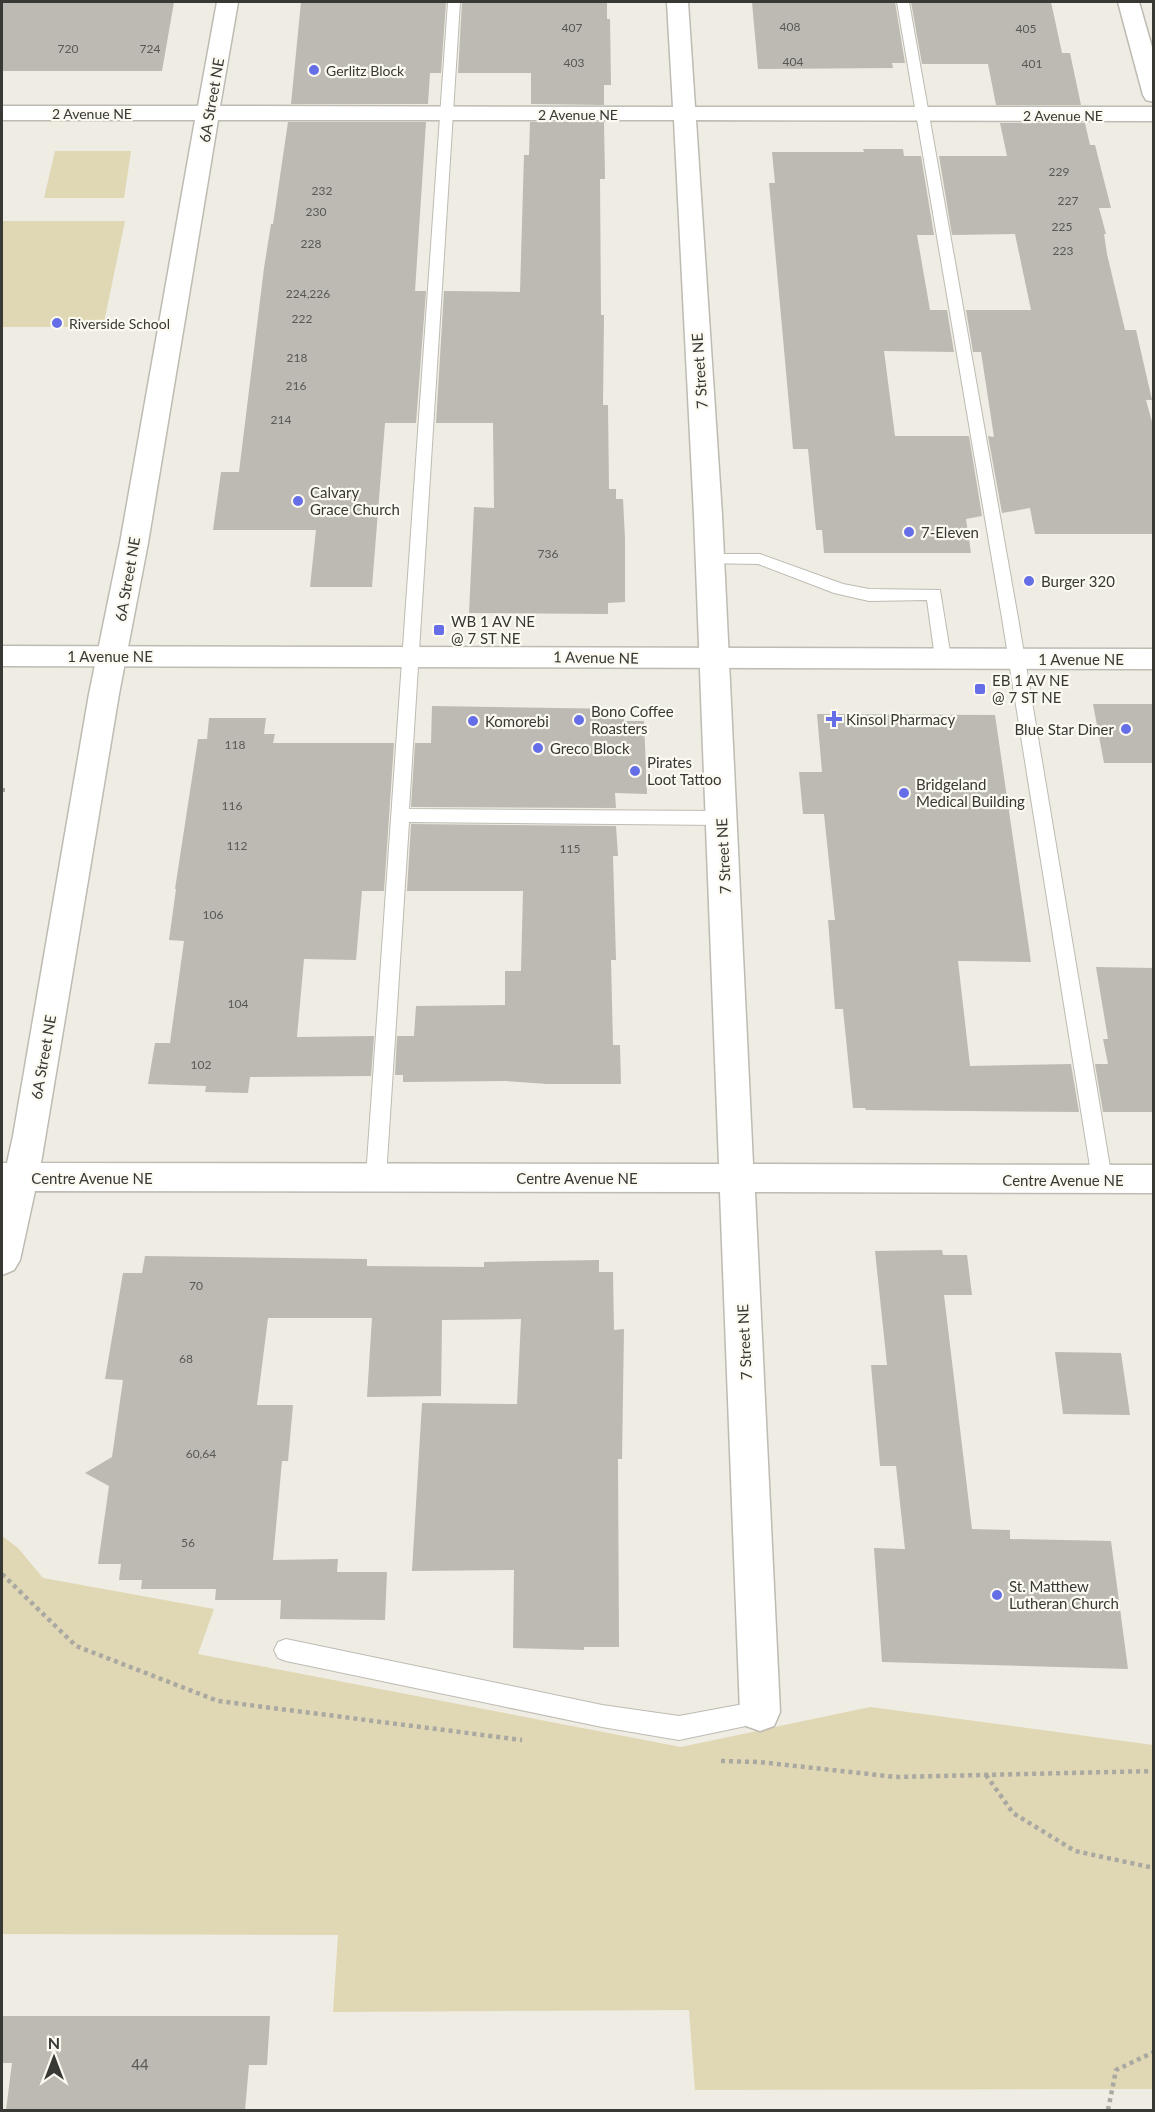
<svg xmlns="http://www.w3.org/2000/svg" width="1155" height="2112" font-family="Lato,sans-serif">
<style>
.green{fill:#e0d7b4}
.building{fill:#bcbab2}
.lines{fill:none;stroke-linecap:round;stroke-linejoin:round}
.lane-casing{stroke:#bdbbb2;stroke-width:2}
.street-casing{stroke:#bdbbb2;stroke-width:3}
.secondary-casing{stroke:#bdbbb2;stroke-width:3}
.path-far1{stroke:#a9a8a1;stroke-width:4;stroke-dasharray:3 3;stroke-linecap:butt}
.path{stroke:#a9a8a1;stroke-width:4.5;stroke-dasharray:4 4;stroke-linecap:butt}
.lane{fill:#fff;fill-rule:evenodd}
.street{fill:#fff;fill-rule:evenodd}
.secondary{fill:#fff;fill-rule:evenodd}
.poi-dot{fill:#656ee7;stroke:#fbf9f0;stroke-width:2}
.labels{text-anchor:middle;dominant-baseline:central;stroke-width:4.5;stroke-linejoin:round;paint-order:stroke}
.number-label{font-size:12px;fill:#595854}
.far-poi-label{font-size:14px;fill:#383834;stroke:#fbf9f0;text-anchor:start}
.far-street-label{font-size:14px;fill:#383834;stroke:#fbf9f0}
.street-label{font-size:15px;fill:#383834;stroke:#fbf9f0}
.poi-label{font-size:15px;fill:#383834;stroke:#fbf9f0;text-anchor:start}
.near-number-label{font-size:15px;fill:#595854}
</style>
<rect width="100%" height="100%" fill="#eeece3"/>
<g class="green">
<path d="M55,151H131L124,198H44Z"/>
<path d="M2,221H125L103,327H2Z"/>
<path d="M2,1536L18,1548L43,1578L214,1609L198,1654L681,1747L870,1707L1153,1745V2089L695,2090L689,2010L333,2012L338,1935L2,1934Z"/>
</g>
<g class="building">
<path d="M2,2H174L162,71H2Z"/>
<path d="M301,2H446L441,73H430L428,104H291Z"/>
<path d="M462,2H607V19H610L611,85H604V105L531,104V73H458Z"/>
<path d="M752,2H895L905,63H892L893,68L758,69Z"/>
<path d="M911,2H1051L1062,53H1070L1081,105H996L988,64H922Z"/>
<path d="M288,122H426L415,291H426L416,423H385L372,587H310L316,530H213L221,472H239L264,268L271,224H273Z"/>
<path d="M530,122H604L605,179H600L601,315H604L603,405H608L609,489H616V499H623L625,539V602L608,603V614L469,613L474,507L494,508L493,423H436L444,291L520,292L524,155H529Z"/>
<path d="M1000,123H1085L1090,145H1095L1111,208H1099L1106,234H1104L1107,254L1125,330H1136L1152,400H1146L1154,429V534H1035L1030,508L1002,513L988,436L994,437L981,352H973L966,310H1031L1015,234L952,235L939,156H1007Z"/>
<path d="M863,149H903L904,156H921L934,235H917L930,310H947L954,352L884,351L895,436H969L982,516L966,519L971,553H824L822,530H816L808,449H793L769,183H775L772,152H864Z"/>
<path d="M1093,704H1154V763H1104Z"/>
<path d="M432,706L623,709L624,721H644L647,794L615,793L616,808L411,807L415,743H431Z"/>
<path d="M817,714L995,715L1031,962L958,961L970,1066L1071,1064L1079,1112L866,1110L865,1108H853L843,1009H835L828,920H835L824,814H803L799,772H822Z"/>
<path d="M209,718H266L264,734H275L273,743H394L384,891H362L356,960L304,959L297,1037L374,1036L371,1076L250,1077L248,1093L205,1092L206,1086L148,1084L155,1043H170L184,941L169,940L176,889H175L198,739H207Z"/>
<path d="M411,824L616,826L618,856H613L616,960H611L613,1045H620L621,1084H547L506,1081L403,1082V1075H395L397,1036H414L416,1006L505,1005V971H521L523,891H407Z"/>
<path d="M1096,967L1154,968V1112H1103L1095,1064H1108L1103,1039H1108Z"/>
<path d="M942,1250L943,1255H967L972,1295H944L972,1529L1010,1530V1539L1111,1541L1128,1669L882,1662L874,1548L905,1549L896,1466H880L871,1365H887L875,1251Z"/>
<path d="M145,1256L367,1259V1266L484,1267V1262L599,1260V1272H613L614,1330L624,1329L622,1459H618L619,1647H584V1650L513,1648L514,1570L412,1571L422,1403L517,1404L521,1319L442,1320L441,1396L367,1397L372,1318H268L257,1405H293L288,1461H282L273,1560L338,1559L337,1572H387L385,1620L280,1619L281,1600H215L216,1589H141L142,1580H119L121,1564H98L109,1486L85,1473L112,1457L123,1380L105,1379L123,1273H142Z"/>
<path d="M1055,1352L1121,1353L1130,1415L1063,1414Z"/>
<path d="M2,2016H270L267,2065H249L245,2110H6L12,2063H2Z"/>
</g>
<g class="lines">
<g class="lane-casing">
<g id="lane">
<path d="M448,2H460L409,809L721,811L727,813L730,818L727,823L721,825L409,822L386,1177L383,1183L376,1185L369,1183L366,1177Z"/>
<path d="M897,2H909L1018,618L1112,1179L1109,1185L1102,1187L1095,1185L1092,1179L1002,618Z"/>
<path d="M710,554H760L843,584L869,589L940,590L951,658L949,662H937L935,658L927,600L869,601L834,593L758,564L704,563L702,559L704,555Z"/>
<path d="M286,1639L602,1705L679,1716L760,1701L768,1704L772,1712L768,1720L760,1723L679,1740L602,1727L286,1661L278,1658L274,1650L278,1642Z"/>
</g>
</g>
<g class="street-casing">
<g id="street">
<path d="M217,2H238L220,106L673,107L667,2H688L695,107H1154V121L696,120L722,515L753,1164L1154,1165V1193L755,1192L780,1712L774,1726L760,1731L746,1726L740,1712L720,1192L35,1191L20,1260L14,1270L2,1275V1163H7L13,1136L89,694L120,543L195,120H2V106H198ZM218,120H674L694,515L719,1164L41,1163L119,694L148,543Z"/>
<path d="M1118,2H1139L1154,54V102L1146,100L1143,95Z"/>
</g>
</g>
<g class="secondary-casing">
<path id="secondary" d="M2,646L1154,649V669L2,666Z"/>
</g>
<path class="path-far1" d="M2,790H5"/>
<g class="path">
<path d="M2,1574L76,1646L218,1701L522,1740"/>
<path d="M721,1761L759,1762L896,1777L1154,1771"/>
<path d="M986,1775L1013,1813L1075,1851L1154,1868"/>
<path d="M1108,2110L1116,2070L1154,2052"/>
</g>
<use href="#lane" class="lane"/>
<use href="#street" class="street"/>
<use href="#secondary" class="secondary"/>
</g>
<g class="poi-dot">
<circle cx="314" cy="70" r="6"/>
<circle cx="57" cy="323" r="6"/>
<circle cx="298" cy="501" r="6"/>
<circle cx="909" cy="532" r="6"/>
<circle cx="1029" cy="581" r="6"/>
<rect x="433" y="624" width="12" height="12" rx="3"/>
<rect x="974" y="683" width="12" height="12" rx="3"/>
<path d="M831 710h6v6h6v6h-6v6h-6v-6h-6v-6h6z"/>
<circle cx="579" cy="720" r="6"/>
<circle cx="473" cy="721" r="6"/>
<circle cx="1126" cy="729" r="6"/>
<circle cx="538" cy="748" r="6"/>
<circle cx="635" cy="771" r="6"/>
<circle cx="904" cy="793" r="6"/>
<circle cx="997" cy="1595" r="6"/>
</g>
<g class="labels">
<g class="number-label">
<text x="790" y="26">408</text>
<text x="572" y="27">407</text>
<text x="1026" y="28">405</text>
<text x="68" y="48">720</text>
<text x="150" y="48">724</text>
<text x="793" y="61">404</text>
<text x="574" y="62">403</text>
<text x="1032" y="63">401</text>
<text x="1059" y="171">229</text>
<text x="322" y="190">232</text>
<text x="1068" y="200">227</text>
<text x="316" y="211">230</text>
<text x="1062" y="226">225</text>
<text x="311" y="243">228</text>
<text x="1063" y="250">223</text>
<text x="308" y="293">224,226</text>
<text x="302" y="318">222</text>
<text x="297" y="357">218</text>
<text x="296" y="385">216</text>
<text x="281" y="419">214</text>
<text x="548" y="553">736</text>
<text x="235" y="744">118</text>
<text x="232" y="805">116</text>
<text x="237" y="845">112</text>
<text x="570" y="848">115</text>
<text x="213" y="914">106</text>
<text x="238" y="1003">104</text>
<text x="201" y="1064">102</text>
<text x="196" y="1285">70</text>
<text x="186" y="1358">68</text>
<text x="201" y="1453">60,64</text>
<text x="188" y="1542">56</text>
</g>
<g class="far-poi-label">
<text x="326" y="70">Gerlitz Block</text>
<text x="69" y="323">Riverside School</text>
</g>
<g class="far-street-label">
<text x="92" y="113">2 Avenue NE</text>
<text x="578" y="114">2 Avenue NE</text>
<text x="1063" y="115">2 Avenue NE</text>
</g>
<g class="street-label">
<text transform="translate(211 100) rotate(-80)">6A Street NE</text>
<text transform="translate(699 371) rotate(-94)">7 Street NE</text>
<text transform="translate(127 579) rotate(-80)">6A Street NE</text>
<text x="110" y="656">1 Avenue NE</text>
<text transform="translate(596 657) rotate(1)">1 Avenue NE</text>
<text x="1081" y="659">1 Avenue NE</text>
<text transform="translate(723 856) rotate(-93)">7 Street NE</text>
<text transform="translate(43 1057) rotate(-80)">6A Street NE</text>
<text x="92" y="1178">Centre Avenue NE</text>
<text x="577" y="1178">Centre Avenue NE</text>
<text x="1063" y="1180">Centre Avenue NE</text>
<text transform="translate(744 1342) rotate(-93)">7 Street NE</text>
</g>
<g class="poi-label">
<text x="310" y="492">Calvary<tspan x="310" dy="17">Grace Church</tspan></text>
<text x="921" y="532">7-Eleven</text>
<text x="1041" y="581">Burger 320</text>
<text x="451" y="621">WB 1 AV NE<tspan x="451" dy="17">@ 7 ST NE</tspan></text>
<text x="992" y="680">EB 1 AV NE<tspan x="992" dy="17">@ 7 ST NE</tspan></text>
<text x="591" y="711">Bono Coffee<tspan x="591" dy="17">Roasters</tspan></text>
<text x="846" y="719">Kinsol Pharmacy</text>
<text x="485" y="721">Komorebi</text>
<text x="1114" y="729" text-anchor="end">Blue Star Diner</text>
<text x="550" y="748">Greco Block</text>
<text x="647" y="762">Pirates<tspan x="647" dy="17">Loot Tattoo</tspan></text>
<text x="916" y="784">Bridgeland<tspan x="916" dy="17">Medical Building</tspan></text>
<text x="1009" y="1586">St. Matthew<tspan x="1009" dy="17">Lutheran Church</tspan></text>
</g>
<g class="near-number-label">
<text x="140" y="2064">44</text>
</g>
</g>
<rect width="1155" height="2112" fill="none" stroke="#383834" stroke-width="6"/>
<g transform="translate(54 2058)" stroke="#fbf9f0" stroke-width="4.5" paint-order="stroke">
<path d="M0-4.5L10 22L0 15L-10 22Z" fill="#383834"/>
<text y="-9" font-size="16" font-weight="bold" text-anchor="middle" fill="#383834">N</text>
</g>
</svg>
